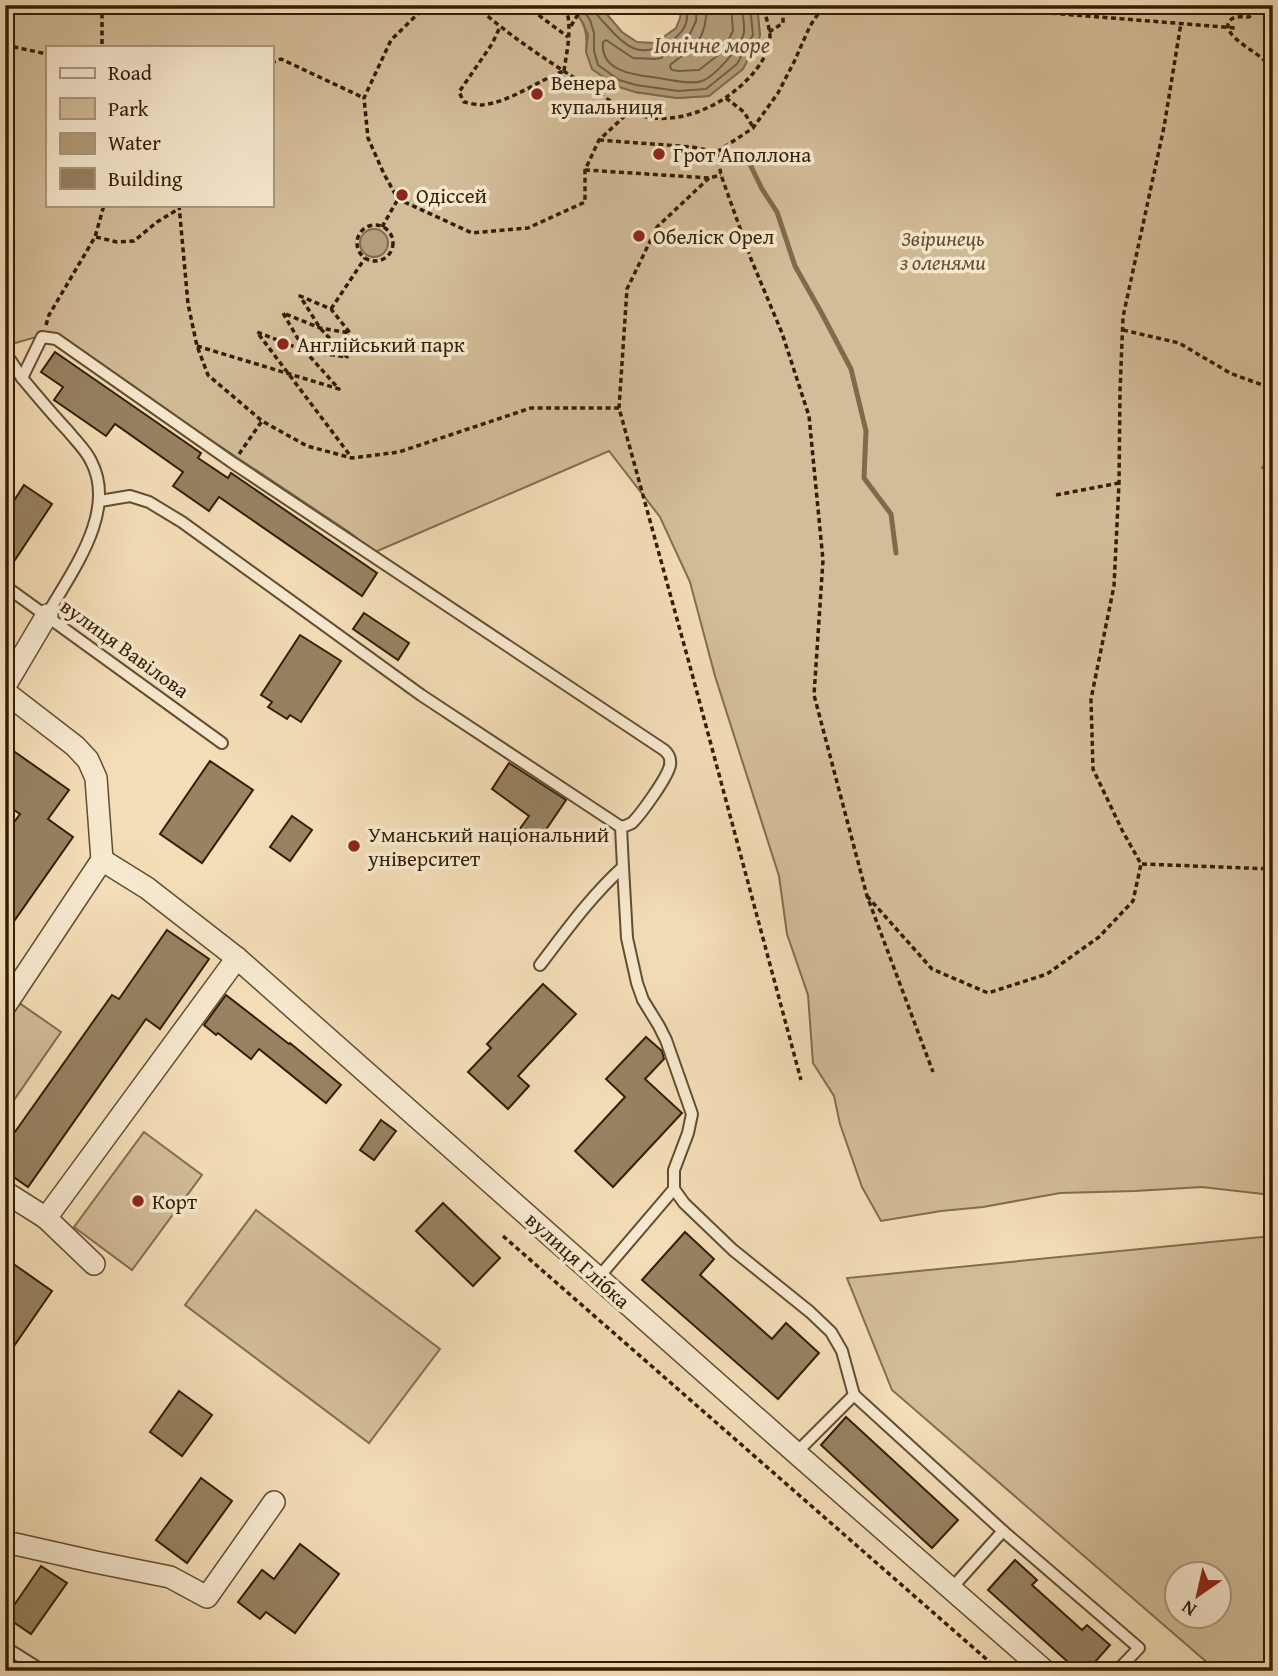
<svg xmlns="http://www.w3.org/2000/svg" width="1278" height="1676" font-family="'Gentium Book Plus',serif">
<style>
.green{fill:#d3bd99;stroke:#826e4e;stroke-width:2;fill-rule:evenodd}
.water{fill:#b29d7b;stroke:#7f6a4b;stroke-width:2}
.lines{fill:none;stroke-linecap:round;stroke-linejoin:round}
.shore{stroke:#725e40;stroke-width:2}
.stream{stroke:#7f6a4b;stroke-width:5}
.building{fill:#978262;stroke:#321e04;stroke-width:2}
.service-casing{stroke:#624e31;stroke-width:14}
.minor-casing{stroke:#624e31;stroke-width:24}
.path{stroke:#321e04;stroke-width:3.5;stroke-dasharray:5 3.5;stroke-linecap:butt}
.service{stroke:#f8ead1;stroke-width:10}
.minor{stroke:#f8ead1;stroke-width:21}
.poi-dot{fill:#8f2418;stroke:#f8ead1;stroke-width:2.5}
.labels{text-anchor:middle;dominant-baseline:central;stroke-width:7;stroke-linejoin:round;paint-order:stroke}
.poi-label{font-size:21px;fill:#321e04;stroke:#f8ead1;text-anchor:start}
.park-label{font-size:21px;font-style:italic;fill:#624e31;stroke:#f8ead1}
.street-label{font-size:21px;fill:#321e04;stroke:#f8ead1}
.water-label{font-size:23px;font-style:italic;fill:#5f4a2e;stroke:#f8ead1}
</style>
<rect width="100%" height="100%" fill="#f4deb8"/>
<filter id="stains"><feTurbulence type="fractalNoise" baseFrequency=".00286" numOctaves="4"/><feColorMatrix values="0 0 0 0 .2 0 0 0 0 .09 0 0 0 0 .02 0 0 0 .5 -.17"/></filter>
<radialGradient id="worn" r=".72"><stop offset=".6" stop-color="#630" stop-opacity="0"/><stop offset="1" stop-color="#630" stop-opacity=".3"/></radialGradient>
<g class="green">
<path d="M5,5H571C584,23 588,30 586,52L635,92L677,98L709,96L760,36L757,5H1273V450L1262,468L1273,472V1195L1202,1187L1135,1191L1060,1193L983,1207L941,1211L881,1221L862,1187L840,1124L834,1096L813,1063L808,995L787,934L779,876L715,676L690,582L660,517L609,451L375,552L349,532L50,333L5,346ZM47,47H271V205H47Z"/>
<path d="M5,993L61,1032L5,1113Z"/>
<path d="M144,1132L202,1175L132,1270L74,1227Z"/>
<path d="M256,1210L440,1349L369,1443L185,1305Z"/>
<path d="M1273,1236V1671H1217L892,1390L847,1278ZM1176,1574H1218V1616H1176Z"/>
</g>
<g class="water">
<path d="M571,5H599L622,32L637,42L655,43L676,28L680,18L682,5H757L760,36L743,69L709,96L677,98L635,92L616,86L592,69L586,52L588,35L583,23Z"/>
<circle cx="374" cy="243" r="14"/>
</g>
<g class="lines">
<g class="shore">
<path d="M580,5L590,20L594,33V51L598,65L619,80L636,85L678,91L706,89L737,64L753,35L750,5"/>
<path d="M593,5C594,14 602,20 608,27C615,35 624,44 633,48C649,55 672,44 682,31C688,24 687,14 688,5"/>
<path d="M697,5L696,21L689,36L661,58L655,59L633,58L606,40L603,42C600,73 637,75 659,78C671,80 691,85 702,81C715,76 742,46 744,32C745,24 742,14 742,5"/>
<path d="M707,5C706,40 697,45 671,64L670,67L672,70L679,71L699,70L722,52L733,31L731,5"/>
</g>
<path class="stream" d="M746,156L762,189L777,212L795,266L821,312L851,369L866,431L864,478L891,514L896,553"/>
</g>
<g class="building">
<path d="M55,352L201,453L198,458L228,478L231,473L377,573L362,596L219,497L209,511L173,486L183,472L115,424L106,436L54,400L63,387L41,372Z"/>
<path d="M24,485L52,504L5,575V515Z"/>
<path d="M364,613L409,643L398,660L353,629Z"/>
<path d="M300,635L341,661L301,722L290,715L287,719L268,707L272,702L261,695Z"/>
<path d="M5,745L69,790L48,819L73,837L5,934V835L20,814L5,804Z"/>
<path d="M210,761L253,790L202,863L160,834Z"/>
<path d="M509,763L566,800L541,837L536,833L532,838L519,830L529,816L492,789Z"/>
<path d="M292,816L312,830L290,861L270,847Z"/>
<path d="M167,930L209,959L160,1029L146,1019L28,1187L5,1171V1146L112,995L119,999Z"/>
<path d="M543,984L576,1014L518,1076L529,1086L508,1109L468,1072L491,1048L487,1044Z"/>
<path d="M226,995L289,1044L290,1043L341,1085L326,1103L259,1049L251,1059L218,1033L216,1035L204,1025Z"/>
<path d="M646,1037L662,1051L664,1059L645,1079L682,1113L613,1187L575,1151L625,1097L606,1079Z"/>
<path d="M381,1120L396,1131L374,1160L360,1150Z"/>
<path d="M443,1203L500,1258L473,1286L416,1231Z"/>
<path d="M685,1232L714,1259L700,1275L772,1339L786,1323L819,1353L778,1399L642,1280Z"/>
<path d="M5,1258L52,1291L5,1359Z"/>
<path d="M179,1391L212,1415L182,1456L150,1432Z"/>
<path d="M846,1417L958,1520L932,1548L821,1445Z"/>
<path d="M201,1478L232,1501L187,1563L156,1540Z"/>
<path d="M300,1544L339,1574L295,1633L266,1612L260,1619L238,1602L262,1570L274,1579Z"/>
<path d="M1015,1560L1037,1580L1032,1585L1082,1630L1087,1625L1110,1645L1087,1671H1078L988,1590Z"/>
<path d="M41,1566L67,1583L31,1634L6,1617Z"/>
</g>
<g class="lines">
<g class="service-casing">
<g id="service">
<path d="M5,352L22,378"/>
<path d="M100,501L130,496L149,502L182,522L421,695L621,827L623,867C591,896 566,931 540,965"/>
<path d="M5,586L222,743"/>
<path d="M47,615C71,572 118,512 91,461C86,450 76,441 68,431C52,414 37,396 22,378L42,337L56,339L233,463L664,750C669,754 671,758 670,765C668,777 641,814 632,823C628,825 626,826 621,827"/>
<path d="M623,867L627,938L637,983L643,1000L659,1026L666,1040L692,1114L688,1133L674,1170V1189L684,1203L733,1250L810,1312L831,1332L842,1351L854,1395"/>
<path d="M598,1278L674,1189"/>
<path d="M796,1453L854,1395L1003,1531L951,1589"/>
<path d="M1003,1531L1139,1648L1117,1671"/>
<path d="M5,1647L43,1671"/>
</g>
</g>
<g class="minor-casing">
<g id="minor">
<path d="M5,686L47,615"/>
<path d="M5,692L75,746L88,760L96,778L102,860L5,1006"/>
<path d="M102,860L147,888L237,958L796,1453L1045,1671"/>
<path d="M5,1192L46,1218L237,958"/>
<path d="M46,1218L94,1264"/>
<path d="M5,1545L15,1544L95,1562L170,1577L207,1597L274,1502"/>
</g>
</g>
<g class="path">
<path d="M102,5V47"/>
<path d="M427,5L391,40L364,98L368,138L384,174L398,199L472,233L528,228L585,202V170L599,140L629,112"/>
<path d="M475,5C509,36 548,61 587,86C608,99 629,116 654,118C682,121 715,108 737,89C751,78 770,56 770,37C770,26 764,16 765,5"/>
<path d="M525,5L568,37"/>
<path d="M802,5L812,8L813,5"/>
<path d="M950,5L1236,28"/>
<path d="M1264,5L1249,17C1242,17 1233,15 1229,22C1221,35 1257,52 1265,61C1268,65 1270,71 1273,76"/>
<path d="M571,26L580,11L586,5"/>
<path d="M499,29L492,44L459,92L464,102C469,103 476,105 481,105C509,103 537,81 564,71"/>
<path d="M769,32L783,23V5"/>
<path d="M5,45L47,54"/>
<path d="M271,63L281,59L364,98"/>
<path d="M564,71C567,49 573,27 565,5"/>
<path d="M726,98L744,112L753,127"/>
<path d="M599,140L692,147L717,152"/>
<path d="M717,152L721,175L751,259L782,333L809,416L823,560L814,695L867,896L933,1072"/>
<path d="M717,152L753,128L778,93L794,62L810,26L824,5"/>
<path d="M585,170L709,178L721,175"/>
<path d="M709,178L657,227L627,289L619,408L691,670L801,1080"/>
<path d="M179,205L188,304L197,346L208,375L262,421L307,446L352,458L399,452L531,408H619"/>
<circle cx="375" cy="243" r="18"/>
<path d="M382,227L398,199"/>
<path d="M96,237L117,242L134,241L157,222L180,208"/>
<path d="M331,309L365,258"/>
<path d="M46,325L49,315L95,237L104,205"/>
<path d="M1123,330L1179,343L1230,373L1273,389"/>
<path d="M197,346L339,389L305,351L283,313L320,328L350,333L331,309L300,296L320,328L347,357L305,351L257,332L352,458"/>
<path d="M239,454L262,421"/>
<path d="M1056,495L1119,483"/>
<path d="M1142,864L1273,869"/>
<path d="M867,896L932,969L988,993L1047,974L1099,937L1133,901L1141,864L1122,830L1093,769L1091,699L1114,586L1119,483L1120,391L1123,317L1164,127L1181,23"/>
<path d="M503,1236L1000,1671"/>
</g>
<use href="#service" class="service"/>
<use href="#minor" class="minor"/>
</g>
<g class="poi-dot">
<circle cx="537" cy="94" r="7"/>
<circle cx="659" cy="154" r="7"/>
<circle cx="402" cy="195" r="7"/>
<circle cx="639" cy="236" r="7"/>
<circle cx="283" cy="344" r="7"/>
<circle cx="354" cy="846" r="7"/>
<circle cx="138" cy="1201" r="7"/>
</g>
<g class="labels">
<g class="poi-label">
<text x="551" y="82">Венера<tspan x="551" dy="24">купальниця</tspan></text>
<text x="673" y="154">Грот Аполлона</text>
<text x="416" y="195">Одіссей</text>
<text x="653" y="236">Обеліск Орел</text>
<text x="297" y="344">Англійський парк</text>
<text x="368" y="834">Уманський національний<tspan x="368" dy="24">університет</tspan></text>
<text x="152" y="1201">Корт</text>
</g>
<g class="park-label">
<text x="943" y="238">Звіринець<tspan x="943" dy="24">з оленями</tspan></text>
</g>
<g class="street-label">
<text transform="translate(125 648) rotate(36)">вулиця Вавілова</text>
<text transform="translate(578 1260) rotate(42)">вулиця Глібка</text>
</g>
<g class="water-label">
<text x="712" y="44">Іонічне море</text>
</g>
</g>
<rect width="1278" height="1676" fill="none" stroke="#f4deb8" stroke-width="28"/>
<rect x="7" y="7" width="1264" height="1662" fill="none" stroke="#321e04" stroke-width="3.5"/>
<rect x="14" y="14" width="1250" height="1648" fill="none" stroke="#321e04" stroke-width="2"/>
<rect x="46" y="46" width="228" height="161" fill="#f8ead1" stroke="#a9987f" stroke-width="2"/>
<rect x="60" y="68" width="35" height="10" fill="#f8ead1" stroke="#a9987f" stroke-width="2"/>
<text x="108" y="80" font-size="21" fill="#321e04">Road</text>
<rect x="60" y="98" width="35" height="21" fill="#d3bd99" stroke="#a9987f" stroke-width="2"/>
<text x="108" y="116" font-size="21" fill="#321e04">Park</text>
<rect x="60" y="133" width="35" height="21" fill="#b29d7b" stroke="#a9987f" stroke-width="2"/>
<text x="108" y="150" font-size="21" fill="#321e04">Water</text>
<rect x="60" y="168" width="35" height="21" fill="#978262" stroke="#a9987f" stroke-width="2"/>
<text x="108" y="186" font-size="21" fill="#321e04">Building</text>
<g transform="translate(1198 1595) rotate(214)"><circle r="33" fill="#f8ead1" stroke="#a9987f" stroke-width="2"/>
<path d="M0-5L12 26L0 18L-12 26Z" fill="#8f2418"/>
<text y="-10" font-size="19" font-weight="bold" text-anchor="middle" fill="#321e04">N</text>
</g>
<rect width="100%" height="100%" filter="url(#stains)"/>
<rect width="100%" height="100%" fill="url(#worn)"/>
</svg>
